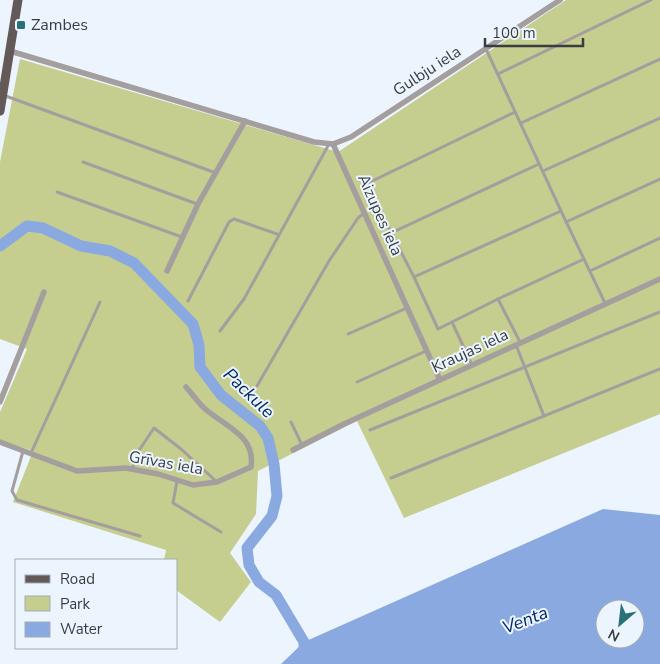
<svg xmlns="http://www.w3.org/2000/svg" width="660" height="664" font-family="'Nunito Sans',sans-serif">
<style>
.green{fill:#c5cd8f}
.water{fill:#89a9e0;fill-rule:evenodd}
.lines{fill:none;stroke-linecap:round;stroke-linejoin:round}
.river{stroke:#89a9e0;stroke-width:11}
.lane{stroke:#a49e9e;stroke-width:3}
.street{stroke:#a49e9e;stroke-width:5.5}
.primary{stroke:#635959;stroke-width:9}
.poi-dot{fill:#287277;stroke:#ecf5fe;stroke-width:2}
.labels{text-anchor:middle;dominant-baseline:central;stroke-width:4;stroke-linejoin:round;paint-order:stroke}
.poi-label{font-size:16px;fill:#393d40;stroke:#ecf5fe;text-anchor:start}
.street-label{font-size:16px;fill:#393d40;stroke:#ecf5fe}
.water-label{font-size:18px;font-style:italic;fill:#042968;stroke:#ecf5fe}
</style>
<rect width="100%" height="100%" fill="#ecf5fe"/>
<path class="green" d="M566,0H660V414L404,518L357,421L258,471L256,514L230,553L251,582L220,622L176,590V560H164L166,550L13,502L33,451L0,440V412L27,349L0,339V162L20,59L338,152Z"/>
<path class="water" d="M603,509L660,515V664H281L304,642ZM605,609H635V639H605Z"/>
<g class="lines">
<path class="river" d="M0,246L27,226L43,228L81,246L110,251L134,263L193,324L199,345L200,367L221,395L260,426L268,438L274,464L277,496L272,516L247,548L249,565L259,582L276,595L304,642V664"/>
<g class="lane">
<path d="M486,49L561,211"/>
<path d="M498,74L651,0"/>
<path d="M3,95L216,173"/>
<path d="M521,123L660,59"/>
<path d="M83,162L197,204"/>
<path d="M543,171L660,118"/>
<path d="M57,192L182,237"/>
<path d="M566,222L660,179"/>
<path d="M391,233L539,164"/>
<path d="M590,271L660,238"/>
<path d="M414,277L366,184L515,112"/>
<path d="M498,299L584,259"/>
<path d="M188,301L229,222L234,219L277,234"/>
<path d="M452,322L472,365"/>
<path d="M220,331L244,299L329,144"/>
<path d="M348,334L407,308"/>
<path d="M520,342L498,299L438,329L414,277L561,211L605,303"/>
<path d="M516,345L544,416"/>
<path d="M357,382L426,351"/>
<path d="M257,386L329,261L358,218L364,213"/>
<path d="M291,422L302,445"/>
<path d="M370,430L660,312"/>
<path d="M23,451L12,491L17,500L140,536"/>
<path d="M31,453L100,302"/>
<path d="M132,470L138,452L154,428L181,449L217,482"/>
<path d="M391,478L660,369"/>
<path d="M177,481L173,503L221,532"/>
</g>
<g class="street">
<path d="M10,51L314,142L333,144L351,137L560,0"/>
<path d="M333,144L440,380"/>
<path d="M167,271L198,204L245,121"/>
<path d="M0,402L44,292"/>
<path d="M0,442L77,471L126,468L158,474L193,485L217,482L251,467C256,435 224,426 204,408C198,402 192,394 186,387"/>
<path d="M293,450L344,424L660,279"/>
</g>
<path class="primary" d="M0,111L18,0"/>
</g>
<rect class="poi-dot" x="16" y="20" width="10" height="10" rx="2.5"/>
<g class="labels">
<g class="poi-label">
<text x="31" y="25">Zambes</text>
</g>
<g class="street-label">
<text transform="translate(427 71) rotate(-33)">Gulbju iela</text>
<text transform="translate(380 215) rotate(66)">Aizupes iela</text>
<text transform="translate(470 351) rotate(-25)">Kraujas iela</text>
<text transform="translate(166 463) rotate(10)">Grīvas iela</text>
</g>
<g class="water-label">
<text transform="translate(249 393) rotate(44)">Packule</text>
<text transform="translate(525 620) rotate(-21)">Venta</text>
</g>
</g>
<rect x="15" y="559" width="162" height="90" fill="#ecf5fe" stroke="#a4abb2"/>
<rect x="25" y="575" width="25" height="8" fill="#635959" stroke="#a4abb2"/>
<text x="60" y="584" font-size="15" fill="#393d40">Road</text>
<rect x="25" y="596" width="25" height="15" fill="#c5cd8f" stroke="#a4abb2"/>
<text x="60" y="609" font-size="15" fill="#393d40">Park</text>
<rect x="25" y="622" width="25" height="15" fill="#89a9e0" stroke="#a4abb2"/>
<text x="60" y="634" font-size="15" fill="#393d40">Water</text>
<g transform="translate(620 624) rotate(208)"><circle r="24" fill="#ecf5fe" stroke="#a4abb2"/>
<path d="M0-4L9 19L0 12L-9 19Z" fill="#287277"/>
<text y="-8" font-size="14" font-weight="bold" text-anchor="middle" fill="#393d40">N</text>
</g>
<path d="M485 38v8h98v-8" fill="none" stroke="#393d40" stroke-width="2.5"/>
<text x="492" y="38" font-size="15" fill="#393d40" stroke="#ecf5fe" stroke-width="4" paint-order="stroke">100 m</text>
</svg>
